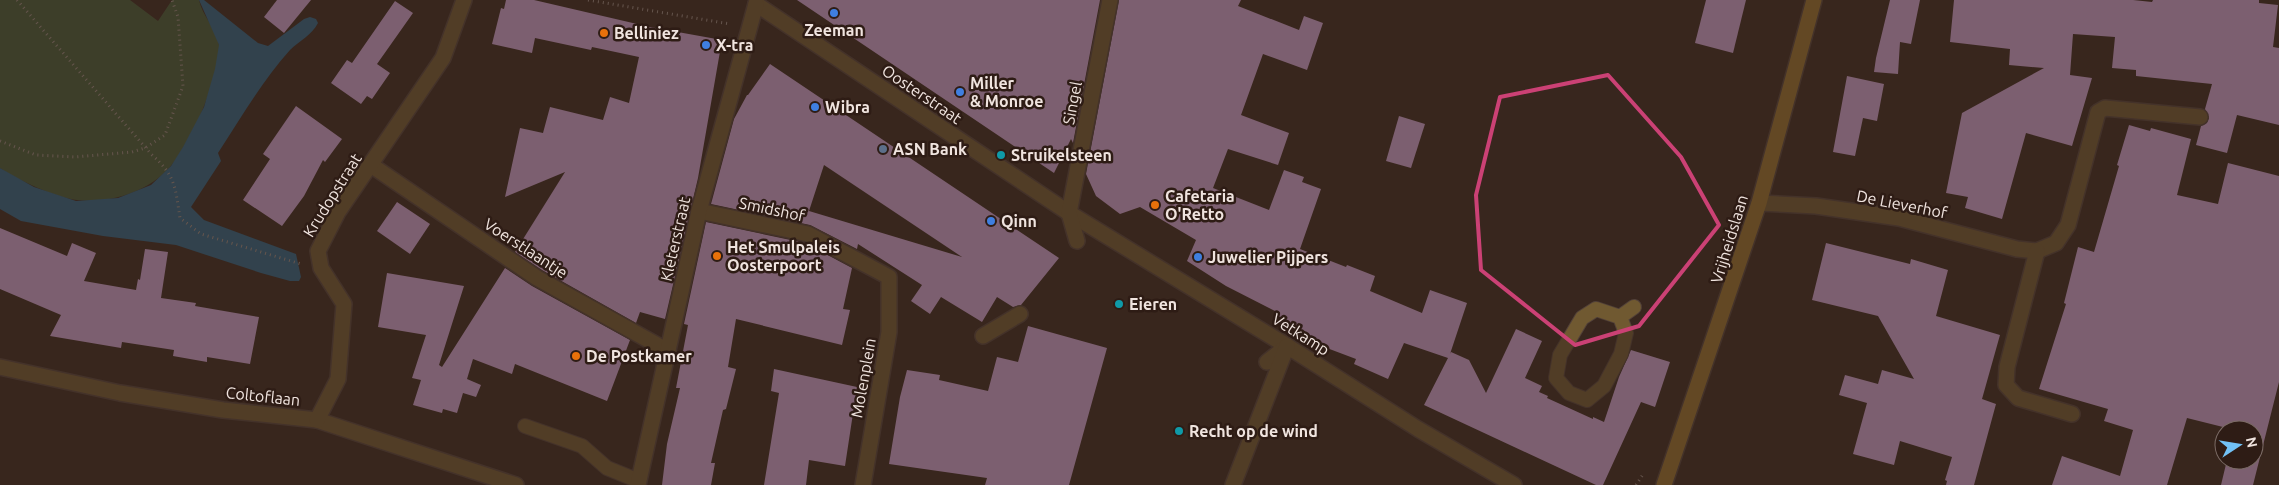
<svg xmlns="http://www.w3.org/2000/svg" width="2279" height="485" font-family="Ubuntu,sans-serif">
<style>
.green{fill:#445b39}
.water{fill:#2a6487}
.building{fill:#cfa4d4;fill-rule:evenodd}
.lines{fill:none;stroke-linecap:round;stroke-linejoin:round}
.lane-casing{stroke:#524139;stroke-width:16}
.street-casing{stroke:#524139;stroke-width:18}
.secondary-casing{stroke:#524139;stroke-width:18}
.path{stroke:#9c8e87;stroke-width:3;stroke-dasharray:1 4;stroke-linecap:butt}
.lane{stroke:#705931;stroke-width:14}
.street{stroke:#705931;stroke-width:15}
.secondary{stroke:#97722e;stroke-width:15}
.marked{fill:none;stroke:#cb4175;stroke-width:4;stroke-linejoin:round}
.shop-dot{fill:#3f7fe0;stroke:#2e1c15;stroke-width:2}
.food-dot{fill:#e8710a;stroke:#2e1c15;stroke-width:2}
.service-dot{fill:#5c6f8a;stroke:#2e1c15;stroke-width:2}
.culture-dot{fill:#0f9aa8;stroke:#2e1c15;stroke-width:2}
.labels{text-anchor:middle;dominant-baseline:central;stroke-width:5;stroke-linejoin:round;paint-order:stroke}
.poi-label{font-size:16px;font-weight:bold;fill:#f0e4df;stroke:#2e1c15;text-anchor:start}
.street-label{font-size:16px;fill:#f0e4df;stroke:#2e1c15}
</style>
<rect width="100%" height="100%" fill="#38261e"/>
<path class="green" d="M0,0H130L158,21L172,0H199C202,16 217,29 219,45C221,59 206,104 199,118C190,134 182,153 170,167C148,192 110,204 77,200C57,198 17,180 0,168Z"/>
<path class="water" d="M199,0H204L258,43L268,46L304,19L310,17L316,19L318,23C312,35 299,41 290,50C262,81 241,118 218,153L221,161L191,207L204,220L296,254L301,277L299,281H290L261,273L176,245L103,236L21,221L0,209V168L34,187L76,201L118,198L151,185L171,166L183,147L204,107L215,69L219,45Z"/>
<g class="building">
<path d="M277,0H311L284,33L264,17Z"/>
<path d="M506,0H534L650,27L722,40L698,178L665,319L640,312L636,323L542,270L515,252L565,172L505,197L520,128L543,133L550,107L603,120L610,97L629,103L639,57L592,47L591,50L535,38L532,53L492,44L501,8L504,9Z"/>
<path d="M797,0H1100L1073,143L1071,139L1054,173Z"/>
<path d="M1119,0H1241L1238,6L1299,30L1304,16L1323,23L1307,70L1263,54L1241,115L1289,133L1278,165L1228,149L1213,188L1269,210L1284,170L1304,177L1302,182L1321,189L1300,249L1346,267L1347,265L1375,276L1370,291L1422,313L1430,290L1467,303L1450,354L1451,352L1469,360L1486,393L1516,329L1542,341L1525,378L1542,386L1539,392L1548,396L1547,398L1593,419V417L1604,422L1619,377L1631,350L1670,362L1655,407L1641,402L1603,485H1596L1424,405L1448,358L1404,343L1388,379L1354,364L1356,359L1303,339L1295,333L1294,326L1278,316L1279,313L1226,286L1187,261L1196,240L1140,207L1120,214L1096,196L1086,174Z"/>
<path d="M1706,0H1746L1733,53L1695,43Z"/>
<path d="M1890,0H1920L1911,44L1900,42L1898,74L1874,72L1876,58Z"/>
<path d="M1954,0H2133L2152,2L2153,0H2259V3L2278,5L2273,47L2279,48V125L2237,115L2227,153L2196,145L2201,126L2207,123L2209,118L2205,109L2212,84L2136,76V70L2112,68L2115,37L2073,34L2070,75L2092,78L2072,146L2026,133L2002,219L1965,208L1968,197L1946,193L1962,113L2044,68L2009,65L2010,49L1950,42Z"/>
<path d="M395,1L413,13L377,64L390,73L372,99L367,96L361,104L331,83L347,60L352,63Z"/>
<path d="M770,64L1059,258L1021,305L1013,307L997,297L982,322L941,297L930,314L911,301L922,285L858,244L857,249L810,225L711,204L734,119L747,95H748ZM824,165L962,257L809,211Z"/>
<path d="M1847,76L1884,84L1877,121L1863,118L1855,156L1833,152Z"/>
<path d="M296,106L342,139L325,162L323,160L304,196L282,226L243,200L270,159L263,154Z"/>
<path d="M1399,116L1425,124L1411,168L1386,161Z"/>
<path d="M2129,125L2150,131L2151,128L2191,139L2177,195L2218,204L2228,163L2279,176V382L2253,485H2221L2227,460H2254V430H2235L2187,418L2167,485H2052L2062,456L2120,476L2133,430L2104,421L2108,409L2039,389L2066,304L2064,303L2078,247L2094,252L2119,166L2117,165Z"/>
<path d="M397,202L430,224L410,254L377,231Z"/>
<path d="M706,222L805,243L852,268L843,309L850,310L842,345L736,319L728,367L736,369L726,409L723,410L711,463H715L711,485H662L667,444L680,388H676L688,325L684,324Z"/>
<path d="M0,228L67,256L72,243L96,253L84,281L136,290L138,279L140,280L145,249L168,252L161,298L196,303L195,306L259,317L250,364L207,357V362L173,356L174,350L122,342L121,348L50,336L61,315L0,289Z"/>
<path d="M1826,243L1910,264L1911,259L1948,270L1936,316L2000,335L1982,399L1996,404L1974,485H1946L1947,481L1945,480L1952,457L1900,441L1894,465L1853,454L1867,403L1839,395L1845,375L1878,384L1882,370L1914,379L1878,316L1812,300Z"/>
<path d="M505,268L532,286L630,340L607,401L515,364L512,374L473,359L467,379L481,385L476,397L463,393L457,413L443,409L442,413L413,405L421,380L412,378L426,335L378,327L387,273L464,286L439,365L442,367Z"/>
<path d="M1028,326L1107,348L1069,485H985L987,478L889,464L900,397L907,370L940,375L939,380L988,391L997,357L1018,362Z"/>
<path d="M774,369L857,387L845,466L809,460L806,485H764L779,393L771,391Z"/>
</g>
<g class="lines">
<g class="lane-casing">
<g id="lane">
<path d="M1620,317L1596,309L1582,318L1560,355L1556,378L1569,393L1587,400L1604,386L1621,354L1626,333L1620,317L1634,307"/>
<path d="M525,426L582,446L607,468L639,481"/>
</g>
</g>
<g class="street-casing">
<g id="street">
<path d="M756,4L1069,213L1287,346L1418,429L1514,485"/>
<path d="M371,165L537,278L668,351"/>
<path d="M1759,203L1816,206L1899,218L2017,249L2037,251L2056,243L2068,225L2098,112L2105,108L2200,117"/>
<path d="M699,211L808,234L889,277V332L863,485"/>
<path d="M1077,241L1069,213L1110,0"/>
<path d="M2037,251L2007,367L2006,385L2018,398L2072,414"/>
<path d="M983,336L1020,314"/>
<path d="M1267,362L1286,347"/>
<path d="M0,367L120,393L223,410L317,420L516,485"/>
<path d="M317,420L338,379L344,304L321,268L318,251L338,212L443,58L464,0"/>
<path d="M638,485L699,211L756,4"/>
<path d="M1233,485L1287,346"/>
</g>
</g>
<g class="secondary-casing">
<path id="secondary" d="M1664,485L1759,203L1814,0"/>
</g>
<g class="path">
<path d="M17,0L151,154C176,176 175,187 180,218L201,234L301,264"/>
<path d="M588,0L730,24"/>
<path d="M0,141L36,155L75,157L132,152L145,148L165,135L183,86L178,17L172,0"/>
<path d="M1636,485L1644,473"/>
</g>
<use href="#lane" class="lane"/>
<use href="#street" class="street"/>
<use href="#secondary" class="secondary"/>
</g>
<path d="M0 0H2279V485H0ZM1608,75L1681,157L1719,225L1639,326L1575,345L1481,270L1476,195L1500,97Z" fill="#38261e" fill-opacity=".55" fill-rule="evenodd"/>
<path class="marked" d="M1608,75L1681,157L1719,225L1639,326L1575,345L1481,270L1476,195L1500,97Z"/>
<g class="shop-dot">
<circle cx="834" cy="13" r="5"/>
<circle cx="706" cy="45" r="5"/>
<circle cx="960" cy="92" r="5"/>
<circle cx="815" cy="107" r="5"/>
<circle cx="991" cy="221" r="5"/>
<circle cx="1198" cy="257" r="5"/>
</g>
<g class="food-dot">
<circle cx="604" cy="33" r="5"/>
<circle cx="1155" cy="205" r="5"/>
<circle cx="717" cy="256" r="5"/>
<circle cx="576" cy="356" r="5"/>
</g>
<circle class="service-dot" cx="883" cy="149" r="5"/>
<g class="culture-dot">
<circle cx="1001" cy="155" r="5"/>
<circle cx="1119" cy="304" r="5"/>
<circle cx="1179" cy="431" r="5"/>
</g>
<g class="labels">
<g class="poi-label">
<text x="834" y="30" text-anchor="middle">Zeeman</text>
<text x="614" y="33">Belliniez</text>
<text x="716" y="45">X-tra</text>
<text x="970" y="83">Miller<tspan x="970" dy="18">&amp; Monroe</tspan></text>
<text x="825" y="107">Wibra</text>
<text x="893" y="149">ASN Bank</text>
<text x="1011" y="155">Struikelsteen</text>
<text x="1165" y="196">Cafetaria<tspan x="1165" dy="18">O'Retto</tspan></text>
<text x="1001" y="221">Qinn</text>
<text x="727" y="247">Het Smulpaleis<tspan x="727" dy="18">Oosterpoort</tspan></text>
<text x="1208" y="257">Juwelier Pijpers</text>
<text x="1129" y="304">Eieren</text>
<text x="586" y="356">De Postkamer</text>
<text x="1189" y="431">Recht op de wind</text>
</g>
<g class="street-label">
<text transform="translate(922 94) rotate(34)">Oosterstraat</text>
<text transform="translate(1072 103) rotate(-79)">Singel</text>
<text transform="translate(332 195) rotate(-58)">Krudopstraat</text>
<text transform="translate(1902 204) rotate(11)">De Lieverhof</text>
<text transform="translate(772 209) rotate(12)">Smidshof</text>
<text transform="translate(675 239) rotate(-77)">Kleterstraat</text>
<text transform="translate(1729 239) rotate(-73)">Vrijheidslaan</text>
<text transform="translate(526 248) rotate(33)">Voerstlaantje</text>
<text transform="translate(1301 334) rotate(32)">Vetkamp</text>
<text transform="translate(863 378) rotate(-80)">Molenplein</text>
<text transform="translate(263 396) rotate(6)">Coltoflaan</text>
</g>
</g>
<g transform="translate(2239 445) rotate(78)"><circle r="24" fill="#2e1c15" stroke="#7c6c66"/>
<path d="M0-4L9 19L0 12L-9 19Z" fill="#72c1f5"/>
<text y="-8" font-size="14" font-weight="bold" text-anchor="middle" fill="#f0e4df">N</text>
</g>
</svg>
